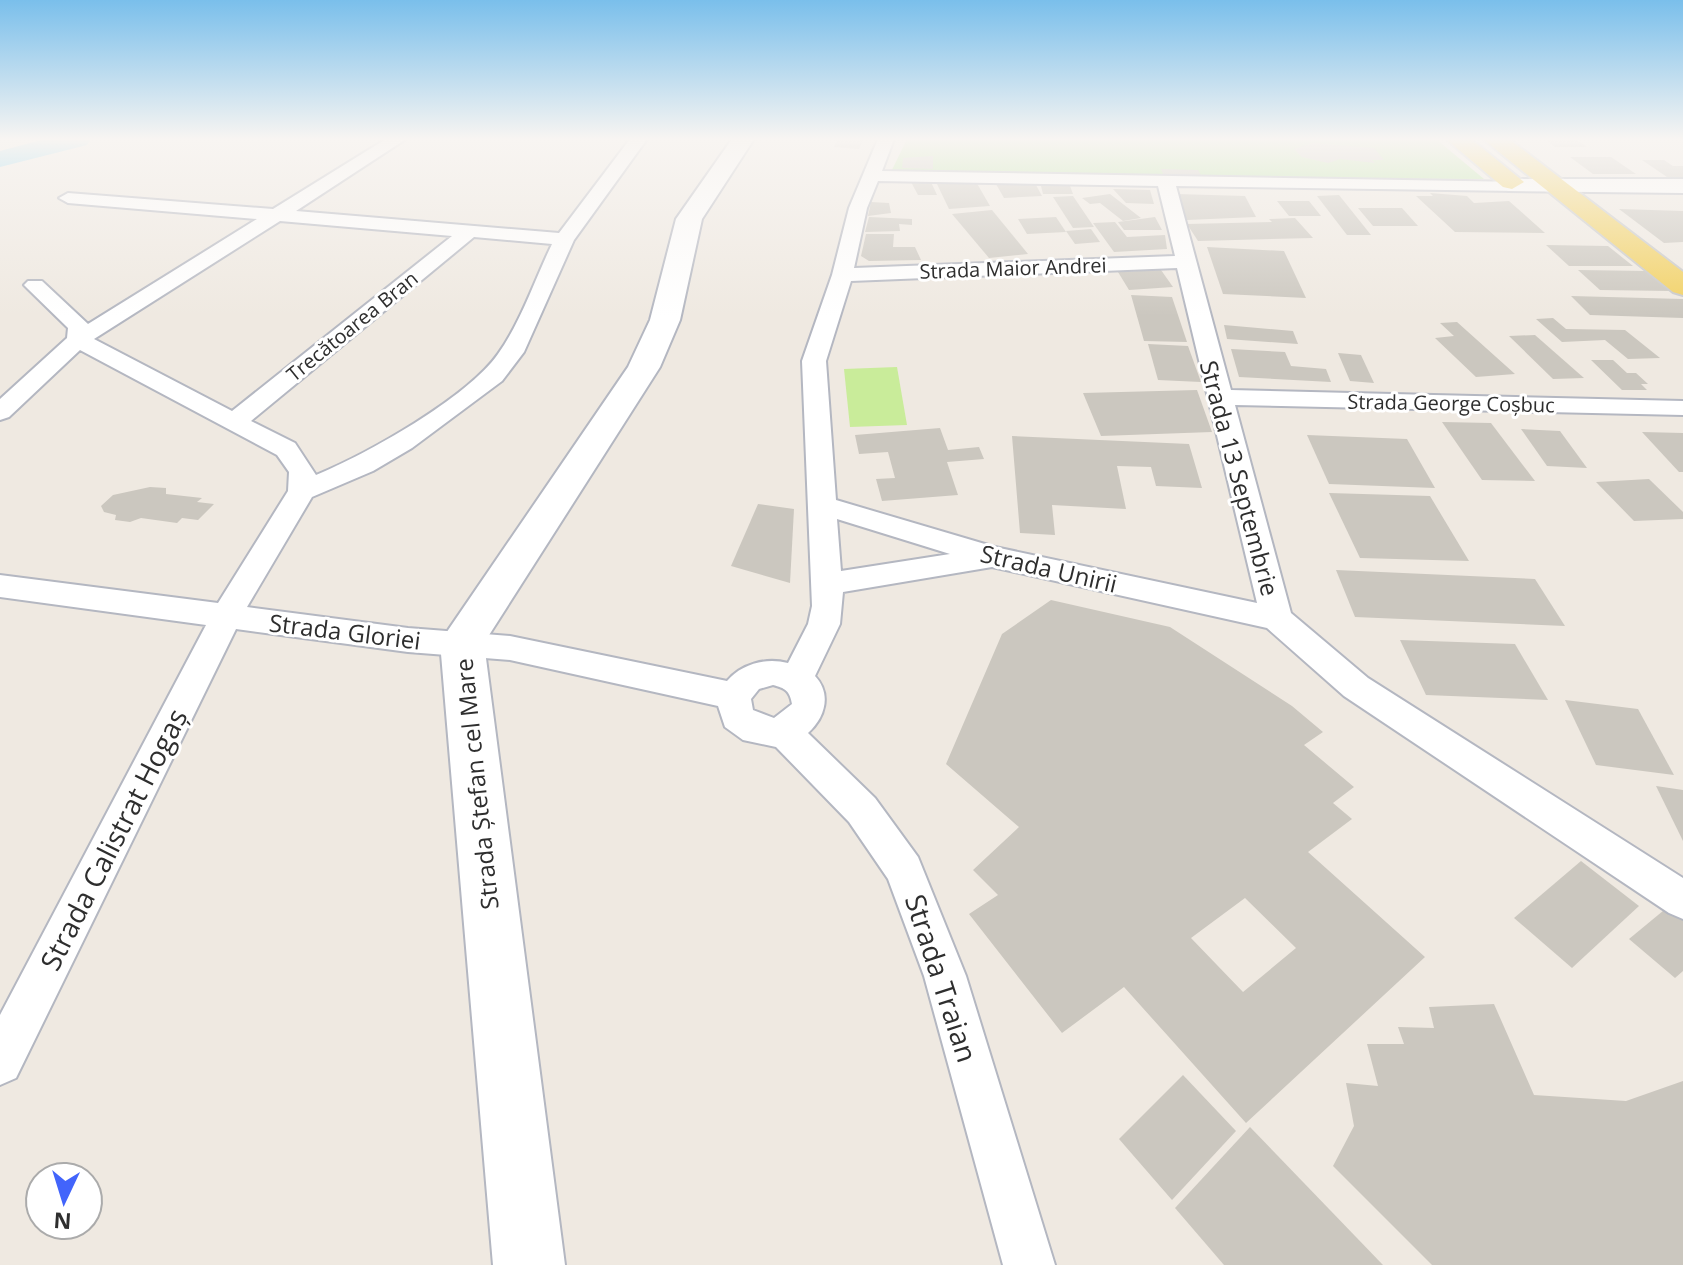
<svg xmlns="http://www.w3.org/2000/svg" width="1683" height="1265" font-family="'Open Sans',sans-serif">
<style>
.green{fill:#b6e59e}
.pitch{fill:#c9ec9a}
.lines{fill:none;stroke-linecap:round;stroke-linejoin:round}
.river{fill:#75cff0;fill-rule:evenodd}
.building{fill:#cbc7bf;fill-rule:evenodd}
.street-casing{stroke:#b4b7c1;stroke-width:4}
.secondary-casing{stroke:#b4b7c1;stroke-width:4}
.primary-casing{stroke:#c9c9c9;stroke-width:4}
.street{fill:#fff;fill-rule:evenodd}
.secondary{fill:#fff;fill-rule:evenodd}
.primary{fill:#f2d163;fill-rule:evenodd}
.labels{text-anchor:middle;dominant-baseline:central;stroke-width:6;stroke-linejoin:round;paint-order:stroke}
.far-street-label{font-size:20px;fill:#2e2e2e;stroke:#fff}
.street-label{font-size:24px;fill:#2e2e2e;stroke:#fff}
.near-street-label{font-size:28px;fill:#2e2e2e;stroke:#fff}
</style>
<rect width="100%" height="100%" fill="#efe9e1"/>
<path class="green" d="M907,139H1436L1484,179L889,176Z"/>
<path class="pitch" d="M897,367L907,425L850,427L844,369Z"/>
<g class="lines">
<path class="river" d="M45,139H91L87,145L0,167V151Z"/>
</g>
<g class="building">
<path d="M837,139H863L859,149L834,147Z"/>
<path d="M1545,139H1576L1587,147H1555Z"/>
<path d="M1313,143L1374,148L1384,160H1372L1375,163L1340,159L1328,163L1302,157L1294,149Z"/>
<path d="M933,156V169L902,168L903,158Z"/>
<path d="M1570,157H1611L1636,174H1593Z"/>
<path d="M1642,160H1664L1673,166H1683V177H1667Z"/>
<path d="M1161,169L1198,170L1202,177L1164,176Z"/>
<path d="M975,180L990,206L949,209L936,182Z"/>
<path d="M911,182H931L937,195H918Z"/>
<path d="M996,184L1036,185L1042,196L1004,198Z"/>
<path d="M1041,186H1070L1073,194H1043Z"/>
<path d="M1113,189L1150,190L1154,204L1126,203Z"/>
<path d="M1430,193L1467,196L1474,203L1509,201L1545,233L1455,232L1416,196H1433Z"/>
<path d="M1110,194L1141,218L1123,221L1100,203L1090,204L1082,198Z"/>
<path d="M1176,194L1245,196L1256,217L1187,220Z"/>
<path d="M1339,195L1371,235H1347L1317,196Z"/>
<path d="M1073,196L1094,227L1073,228L1053,197Z"/>
<path d="M1277,201H1309L1321,216H1289Z"/>
<path d="M871,202L889,203L891,213L868,216Z"/>
<path d="M1358,208H1402L1418,226H1373Z"/>
<path d="M1619,209L1683,211V242L1664,243Z"/>
<path d="M992,210L1028,254L989,258L952,214Z"/>
<path d="M869,217L912,219V225L899,224L900,231L865,232Z"/>
<path d="M1056,217L1066,232L1027,234L1018,219Z"/>
<path d="M1155,217L1162,230H1124L1118,222Z"/>
<path d="M1295,218L1313,238L1198,241L1187,224L1272,222L1269,219Z"/>
<path d="M1115,222L1127,237L1165,235L1167,249L1114,252L1093,223Z"/>
<path d="M1091,229L1100,242L1075,244L1066,231Z"/>
<path d="M866,234H894L893,247H915L921,260L869,261L861,256Z"/>
<path d="M1546,245L1608,246L1633,266H1569Z"/>
<path d="M1207,247L1284,251L1306,298L1223,294Z"/>
<path d="M1161,270L1173,287L1129,290L1118,272Z"/>
<path d="M1578,270L1648,271L1672,291L1600,290Z"/>
<path d="M1131,295L1172,297L1187,342L1144,341Z"/>
<path d="M1571,296L1683,299V318L1590,315Z"/>
<path d="M1553,318L1566,329L1625,330L1660,358L1628,359L1605,340L1562,342L1536,319Z"/>
<path d="M1457,322L1515,374L1476,377L1435,338L1454,336L1440,323Z"/>
<path d="M1224,325L1293,331L1298,344L1227,339Z"/>
<path d="M1535,335L1584,378L1553,379L1509,336Z"/>
<path d="M1148,344L1188,346L1201,382L1158,380Z"/>
<path d="M1231,349L1285,352L1291,366L1326,369L1331,382L1239,377Z"/>
<path d="M1338,353L1361,355L1374,383L1350,381Z"/>
<path d="M1591,360H1613L1627,373H1636L1648,384H1641L1647,390H1622Z"/>
<path d="M1197,390L1212,432L1101,436L1083,393Z"/>
<path d="M1442,422L1491,423L1535,481L1482,480Z"/>
<path d="M940,428L948,450L979,447L984,459L947,462L958,495L882,501L876,479L895,478L888,452L859,454L855,435Z"/>
<path d="M1521,429L1560,431L1587,468L1547,466Z"/>
<path d="M1642,432L1683,433V472H1679Z"/>
<path d="M1307,435L1407,439L1435,488L1329,484Z"/>
<path d="M1012,436L1189,444L1202,488L1156,486L1151,467L1117,466L1126,509L1052,505L1055,535L1020,533Z"/>
<path d="M1649,479L1683,512V519L1634,521L1596,482Z"/>
<path d="M150,487L166,488V494L202,498L197,502L214,504L198,520L182,518L177,523L141,518L130,522L115,520L116,515L104,512L101,506L113,495Z"/>
<path d="M1329,493L1430,496L1469,561L1360,558Z"/>
<path d="M758,504L794,509L790,583L731,566Z"/>
<path d="M1336,570L1535,579L1565,626L1355,617Z"/>
<path d="M1051,600L1170,627L1292,706L1323,732L1304,745L1354,787L1333,803L1352,819L1308,852L1425,957L1246,1123L1124,987L1062,1033L969,914L998,895L973,870L1019,827L946,764L1002,634ZM1245,898L1296,948L1243,992L1191,938Z"/>
<path d="M1400,640L1515,644L1548,700L1426,695Z"/>
<path d="M1565,700L1638,709L1674,775L1596,765Z"/>
<path d="M1656,786L1683,790V841Z"/>
<path d="M1581,861L1639,906L1572,968L1514,918Z"/>
<path d="M1669,906L1683,917V971L1675,978L1629,939Z"/>
<path d="M1494,1004L1534,1095L1626,1101L1683,1081V1265H1432L1333,1166L1354,1126L1346,1083L1378,1086L1367,1044H1404L1398,1027L1434,1028L1429,1007Z"/>
<path d="M1183,1075L1236,1131L1172,1200L1119,1139Z"/>
<path d="M1250,1127L1383,1265H1224L1175,1208Z"/>
</g>
<g class="lines">
<g class="street-casing">
<path id="street" d="M386,139H406L296,211L559,233L630,139H647L574,240L524,352L502,381L412,448L373,471L312,497L247,607L408,628L510,636L727,681C741,664 766,657 788,663L808,624L812,606L802,361L832,275L849,208L878,139H894L882,171L1523,182L1526,186L1517,191L1176,186L1231,390L1683,401V415L1235,405L1291,613L1368,678L1683,878V919L1669,913L1344,696L1267,628L992,567L843,592L840,624L815,676C832,694 825,718 808,733L875,798L918,857L966,976L1055,1265H1003L924,976L888,879L849,822L776,747L743,740L725,727L718,706L510,660L408,652L236,629L16,1078L0,1085V1015L206,625L0,597V575L218,603L288,491L289,472L277,455L80,350L9,417L0,420V399L67,338L68,328L28,289L24,285L28,281H42L88,324L257,219L68,203L59,198L68,193L273,209ZM878,181L1158,186L1175,256L854,268L867,208ZM280,221L452,236L232,411L94,339ZM474,237L552,244C535,279 521,322 498,354C467,398 367,454 316,475L295,443L251,421ZM1177,268L1257,603L995,547L836,500L826,361L851,281ZM837,519L950,554L841,571ZM773,685C785,688 790,691 792,704L774,718L753,710L751,699L759,689Z"/>
</g>
<g class="secondary-casing">
<g id="secondary">
<path d="M732,139H754L702,219L680,320L660,367L484,643L565,1265H493L440,642L628,367L650,320L676,219Z"/>
<path d="M1517,179H1683V193L1508,191L1505,186L1508,181Z"/>
</g>
</g>
<g class="primary-casing">
<g id="primary">
<path d="M1446,139H1471L1524,182L1512,189L1503,187Z"/>
<path d="M1483,139H1509L1683,272V295L1673,292Z"/>
</g>
</g>
<use href="#street" class="street"/>
<use href="#secondary" class="secondary"/>
<use href="#primary" class="primary"/>
</g>
<linearGradient id="sky" x2="0" y2="1"><stop stop-color="#7abfeb"/><stop offset="0.44" stop-color="#f8f5f2"/><stop offset="1" stop-color="#f8f5f2" stop-opacity="0"/></linearGradient>
<rect width="1683" height="316" fill="url(#sky)"/>
<g class="labels">
<g class="far-street-label">
<text transform="translate(1013 268) rotate(-2)">Strada Maior Andrei</text>
<text transform="translate(352 326) rotate(-39)">Trecătoarea Bran</text>
<text transform="translate(1451 403) rotate(1)">Strada George Coșbuc</text>
</g>
<g class="street-label">
<text transform="translate(1240 478) rotate(75)">Strada 13 Septembrie</text>
<text transform="translate(1049 568) rotate(13)">Strada Unirii</text>
<text transform="translate(345 631) rotate(7)">Strada Gloriei</text>
<text transform="translate(476 784) rotate(-96)">Strada Ștefan cel Mare</text>
</g>
<g class="near-street-label">
<text transform="translate(113 839) rotate(-63)">Strada Calistrat Hogaș</text>
<text transform="translate(942 978) rotate(72)">Strada Traian</text>
</g>
</g>
<g transform="translate(64 1201) rotate(184)"><circle r="38" fill="#ffffff" stroke="#ababab" stroke-width="2"/>
<path d="M0-6L14 30L0 20L-14 30Z" fill="#4264fb"/>
<text y="-12" font-size="22" font-weight="bold" text-anchor="middle" fill="#2e2e2e">N</text>
</g>
</svg>
